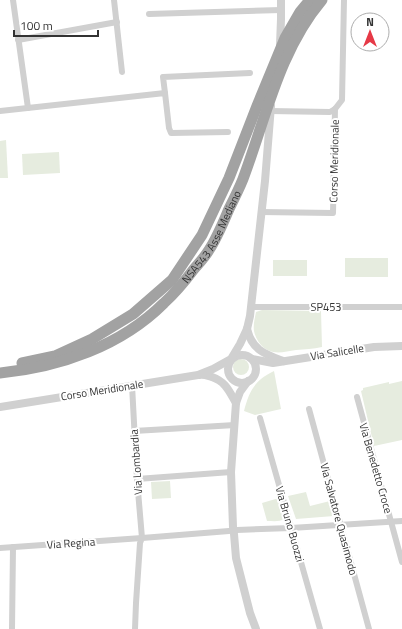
<svg xmlns="http://www.w3.org/2000/svg" width="402" height="629" font-family="'Titillium Web',sans-serif">
<style>
.green{fill:#e6ecdf}
.lines{fill:none;stroke-linecap:round;stroke-linejoin:round}
.minor{stroke:#d0d0d0;stroke-width:6}
.tertiary{stroke:#d0d0d0;stroke-width:8}
.trunk-bridge{stroke:#a2a2a2;stroke-width:11}
.labels{text-anchor:middle;dominant-baseline:central;stroke-width:4;stroke-linejoin:round;paint-order:stroke}
.street-label{font-size:11px;fill:#333;stroke:#fff}
</style>
<rect width="100%" height="100%" fill="#fff"/>
<g class="green">
<path d="M6,140L8,178H0V141Z"/>
<path d="M59,152L60,173L23,175L22,154Z"/>
<rect x="345" y="258" width="43" height="19"/>
<rect x="273" y="260" width="34" height="16"/>
<path d="M262,310L321,311L322,347C313,349 305,349 296,350C283,352 271,356 261,345C257,340 255,336 254,331C253,324 255,318 256,312Z"/>
<circle cx="241" cy="367" r="8"/>
<path d="M274,371L281,409L255,415L244,411C249,391 255,380 274,371Z"/>
<path d="M402,381V440L374,446L361,391L363,390V388L389,382V384Z"/>
<path d="M170,481L171,498L152,499L151,482Z"/>
<path d="M306,492L310,506L330,501L334,516L296,519L288,496Z"/>
<path d="M279,498L285,518L284,519C280,522 273,521 267,521L262,503Z"/>
</g>
<g class="lines">
<g class="minor">
<path d="M13,0L28,108"/>
<path d="M114,0L122,72"/>
<path d="M149,14L281,10"/>
<path d="M18,40L117,22"/>
<path d="M165,93L163,77L250,73"/>
<path d="M0,111L165,93L169,128L171,133L228,132"/>
<path d="M270,111L330,112L335,109L342,100L344,0"/>
<path d="M261,212L333,213L335,109"/>
<path d="M251,307H402"/>
<path d="M357,397L402,562"/>
<path d="M309,409L369,629"/>
<path d="M260,418L320,629"/>
<path d="M134,431L235,425"/>
<path d="M137,479L231,472"/>
<path d="M237,530L291,528L402,521"/>
<path d="M0,548L142,538L137,479L132,385"/>
<path d="M12,629L13,547"/>
<path d="M135,629L136,603L140,543L142,538L229,531"/>
</g>
<g class="tertiary">
<path d="M280,45L281,19V0"/>
<path d="M247,329C252,350 265,354 283,361"/>
<circle cx="242" cy="369" r="14"/>
<path d="M252,359L273,363L374,347L402,346"/>
<path d="M199,375C204,374 208,376 212,377C226,382 229,391 236,403"/>
<path d="M0,407L198,375L213,369L231,359L240,344L247,329L250,316L265,181L271,106"/>
<path d="M233,527L231,472L236,403L240,392L248,381"/>
<path d="M234,534L236,558L250,613L256,629"/>
</g>
<g class="trunk-bridge">
<path d="M22,363L55,356L92,339L133,314L172,280L202,235L229,178L257,106L285,38L300,12L310,0"/>
<path id="s1" d="M0,373C60,367 121,346 164,303C175,293 185,281 194,269C199,263 205,257 209,250C217,238 223,223 229,209C234,199 239,189 243,179C266,118 279,51 322,0"/>
</g>
</g>
<g class="labels">
<g class="street-label">
<text transform="translate(334 161) rotate(-89)">Corso Meridionale</text>
<text stroke="none"><textPath href="#s1" startOffset="264">NSA543 Asse Mediano</textPath></text>
<text x="326" y="307">SP453</text>
<text transform="translate(337 352) rotate(-9)">Via Salicelle</text>
<text transform="translate(102 390) rotate(-9)">Corso Meridionale</text>
<text transform="translate(136 462) rotate(-94)">Via Lombardia</text>
<text transform="translate(376 468) rotate(74)">Via Benedetto Croce</text>
<text transform="translate(339 519) rotate(75)">Via Salvatore Quasimodo</text>
<text transform="translate(290 524) rotate(74)">Via Bruno Buozzi</text>
<text transform="translate(71 543) rotate(-4)">Via Regina</text>
</g>
</g>
<g transform="translate(370 32)"><circle r="19" fill="#ffffff" stroke="#adadad"/>
<path d="M0-3L7 15L0 10L-7 15Z" fill="#e63946"/>
<text y="-6" font-size="11" font-weight="bold" text-anchor="middle" fill="#333333">N</text>
</g>
<path d="M14 30v6h84v-6" fill="none" stroke="#333333" stroke-width="2"/>
<text x="20" y="30" font-size="12" fill="#333333" stroke="#ffffff" stroke-width="3" paint-order="stroke">100 m</text>
</svg>
